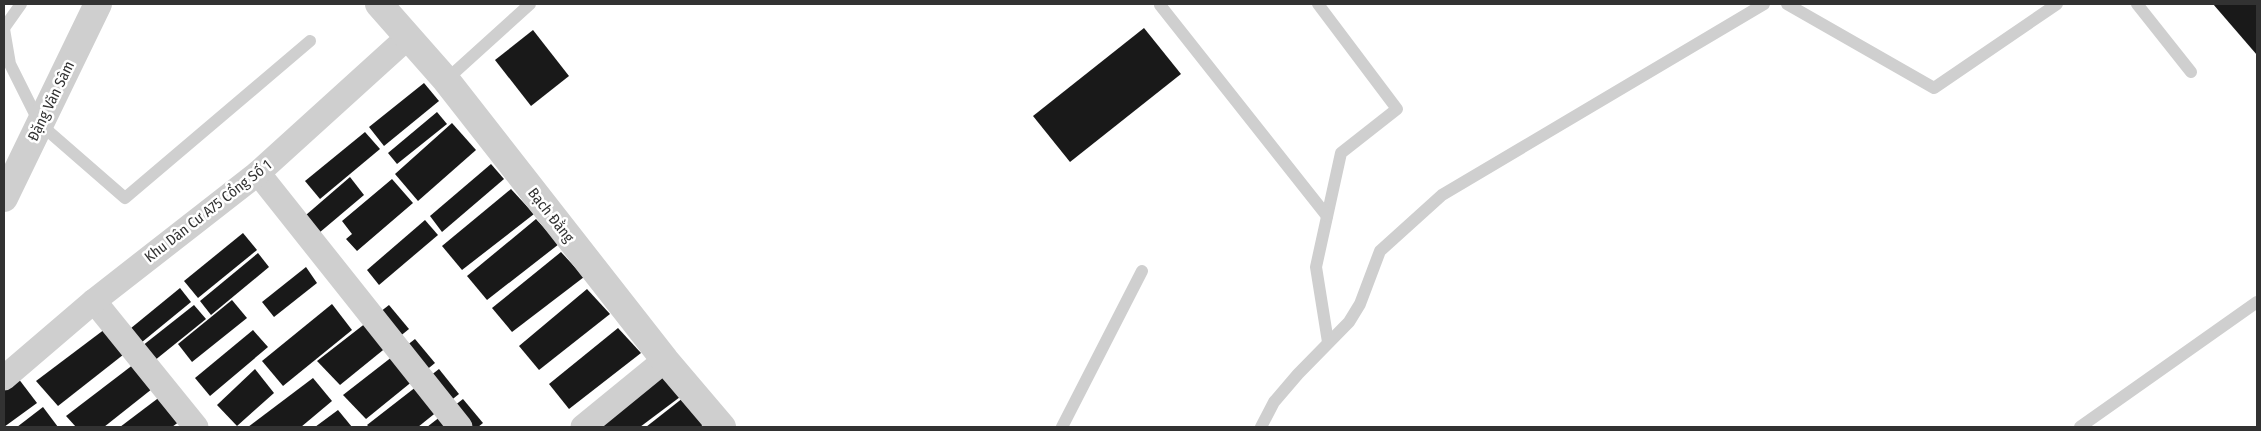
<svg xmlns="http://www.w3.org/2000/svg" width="2261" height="431" font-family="'Fira Sans Condensed',sans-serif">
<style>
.building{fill:#191919}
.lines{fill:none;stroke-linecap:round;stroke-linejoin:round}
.service{stroke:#cfcfcf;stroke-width:12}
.minor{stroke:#cfcfcf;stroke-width:25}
.tertiary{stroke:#cfcfcf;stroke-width:28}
.labels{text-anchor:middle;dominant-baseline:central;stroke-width:5;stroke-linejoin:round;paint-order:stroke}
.street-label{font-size:15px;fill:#323232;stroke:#fff}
</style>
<rect width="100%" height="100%" fill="#fff"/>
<g class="building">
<path d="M2213,4H2257V55Z"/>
<path d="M1144,28L1181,74L1070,162L1033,116Z"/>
<path d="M533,30L569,76L531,106L495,60Z"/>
<path d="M424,83L439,101L384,146L369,127Z"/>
<path d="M437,112L447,124L397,164L388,153Z"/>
<path d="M452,123L476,150L418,201L395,174Z"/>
<path d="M365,132L380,149L320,199L305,181Z"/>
<path d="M491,164L504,179L442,232L430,216Z"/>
<path d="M350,177L364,195L313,238L299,221Z"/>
<path d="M392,179L413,203L357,251L346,239L352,234L342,221Z"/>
<path d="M511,189L534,214L462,270L442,246Z"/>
<path d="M536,219L559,244L487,300L467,276Z"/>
<path d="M425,220L438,235L379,285L367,270Z"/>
<path d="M243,233L257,250L198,298L184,281Z"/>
<path d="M561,252L584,277L512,332L492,308Z"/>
<path d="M258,253L269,267L211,315L200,301Z"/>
<path d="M306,267L317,283L274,317L262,302Z"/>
<path d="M180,288L191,302L136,347L125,333Z"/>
<path d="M587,289L610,314L539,370L519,346Z"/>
<path d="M232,300L247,318L192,362L178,344Z"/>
<path d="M332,304L352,330L283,386L262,361Z"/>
<path d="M194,305L206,319L149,365L137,350Z"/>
<path d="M389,305L409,329L340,385L317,361Z"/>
<path d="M109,326L128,351L58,406L36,381Z"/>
<path d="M618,328L641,353L569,409L549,384Z"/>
<path d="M253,330L268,347L210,396L195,378Z"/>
<path d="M415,339L435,363L366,419L343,395Z"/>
<path d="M138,361L157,385L104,427H76L66,416Z"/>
<path d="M666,366L688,391L640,427H601Z"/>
<path d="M255,369L274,393L237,426L217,405Z"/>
<path d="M439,369L459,394L418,427H369L367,425Z"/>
<path d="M18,378L37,403L4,427V389Z"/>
<path d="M313,378L332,401L301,427H248Z"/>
<path d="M165,393L184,418L172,427H120Z"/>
<path d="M688,394L711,419L700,427H646Z"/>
<path d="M463,399L483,423L478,427H427Z"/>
<path d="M43,407L58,427H17Z"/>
<path d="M338,410L352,427H315Z"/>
</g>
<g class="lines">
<g class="service">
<path d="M1318,4L1397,109L1341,153L1316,267L1328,342"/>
<path d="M1787,4L1934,88L2057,4"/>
<path d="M2137,4L2191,72"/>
<path d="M1160,5L1327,216"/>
<path d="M4,28L21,4"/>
<path d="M4,29L10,64L40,124L125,198L310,41"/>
<path d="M446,80L530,4"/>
<path d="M1062,427L1142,271"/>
<path d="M1261,427L1274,402L1298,374L1349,322L1360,304L1380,251L1442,195L1764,4"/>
<path d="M2080,427L2257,302"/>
</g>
<g class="minor">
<path d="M258,173L460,427"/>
<path d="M94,301L196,427"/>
<path d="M4,378L94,301L258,173L408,37"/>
<path d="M583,427L665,360"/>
</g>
<g class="tertiary">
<path d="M379,4L446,80L665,360L722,427"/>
<path d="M4,198L98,4"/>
</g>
</g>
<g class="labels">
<g class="street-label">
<text transform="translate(51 101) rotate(-64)">Đặng Văn Sâm</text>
<text transform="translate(208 211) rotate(-38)">Khu Dân Cư A75 Cổng Số 1</text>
<text transform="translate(551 215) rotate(52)">Bạch Đằng</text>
</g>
</g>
<rect width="2261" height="431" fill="none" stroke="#323232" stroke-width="10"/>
</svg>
